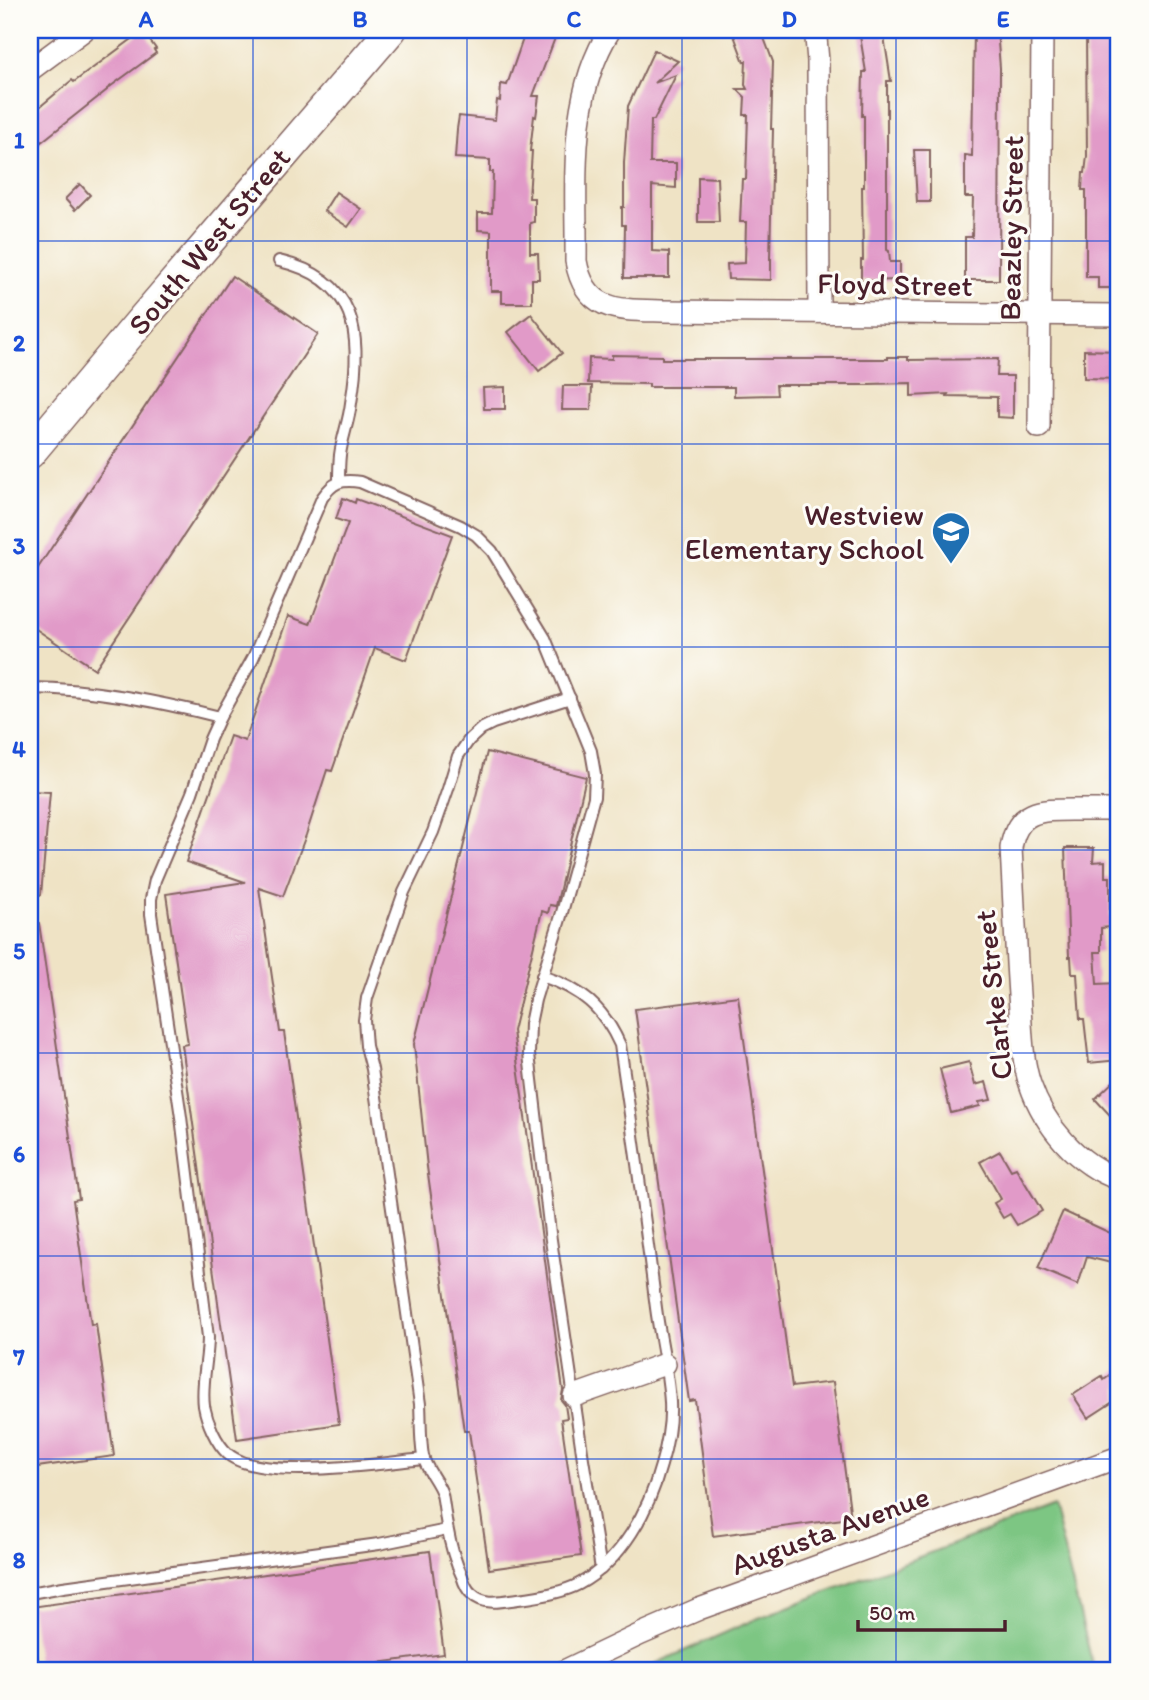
<svg xmlns="http://www.w3.org/2000/svg" width="1149" height="1700" font-family="Itim,sans-serif">
<style>
.green{fill:#7dc683;stroke:#647257;stroke-width:2}
.building{fill:#e19ac8}
.lines{fill:none;stroke-linecap:round;stroke-linejoin:round}
.lane-casing{stroke:#846461;stroke-width:14}
.street-casing{stroke:#846461;stroke-width:24}
.secondary-casing{stroke:#846461;stroke-width:33}
.lane{stroke:#fff;stroke-width:10}
.street{stroke:#fff;stroke-width:21}
.secondary{stroke:#fff;stroke-width:30}
.grid{fill:none;stroke:#1d4ed8;stroke-width:2;stroke-opacity:0.55}
.labels{text-anchor:middle;dominant-baseline:central;stroke-width:6;stroke-linejoin:round;paint-order:stroke}
.street-label{font-size:30px;fill:#4a1f2b;stroke:#fdfcf7}
.poi-label{font-size:30px;fill:#4a1f2b;stroke:#fdfcf7;text-anchor:end}
.neatline{fill:none;stroke:#1d4ed8;stroke-width:2.5}
.grid-label{font-size:23px;text-anchor:middle;font-weight:bold;fill:#1d4ed8}
</style>
<rect width="100%" height="100%" fill="#fdfcf7"/>
<filter id="ink" filterUnits="userSpaceOnUse"><feTurbulence type="fractalNoise" baseFrequency=".0143" numOctaves="2"/><feDisplacementMap in="SourceGraphic" scale="14" xChannelSelector="R" yChannelSelector="G"/><feConvolveMatrix kernelMatrix="1 2 1 2 8 2 1 2 1" color-interpolation-filters="sRGB"/></filter>
<filter id="wash" filterUnits="userSpaceOnUse"><feTurbulence type="fractalNoise" baseFrequency=".00686" numOctaves="4" result="noise"/><feDisplacementMap in="SourceGraphic" scale="28" xChannelSelector="R" yChannelSelector="G"/><feGaussianBlur stdDeviation="1.57" result="paint"/><feColorMatrix in="noise" values="0 0 0 0 0 0 0 0 0 0 0 0 0 0 0 0 0 1.4 0 .05"/><feComposite in="paint" operator="in"/></filter>
<g filter="url(#wash)">
<rect width="100%" height="100%" fill="#efe3c5"/>
<path class="green" d="M1053,1506L1094,1670H641L756,1619Z"/>
<g id="blocks">
<g class="building">
<path d="M526,30H558L533,96H539L536,117L534,116L530,151H532L529,198H534V222L530,223V253H538L539,279H532V303H502V291H491V231L478,230V213H492L493,172H490V160L455,158L457,129L459,116L495,120L497,100L500,101L501,84L507,85Z"/>
<path d="M732,30H761L773,62L771,129H773L770,259H771V280L728,279L727,264L745,263L746,222H740L742,179H746L748,115H744L745,97L737,89H747L745,85L746,61L744,62Z"/>
<path d="M859,30H883L891,81H887V250L889,251L890,262H900V280L861,281V260H863L862,187H864V116H862L863,72H866Z"/>
<path d="M974,30H997L1000,68L999,280H965V237H972L973,197H965V155L972,156Z"/>
<path d="M1086,30H1119V288H1098V277H1086V190H1082L1083,173H1085L1087,156Z"/>
<path d="M143,31L156,49L154,50L156,53L107,89V90L30,151V115L72,80L74,82Z"/>
<path d="M654,50L678,61L654,83L676,75L654,120H651L650,163H676V188L652,186V251L669,252V278H624L625,225H622V207H624V163L628,106Z"/>
<path d="M914,150H930V202H917Z"/>
<path d="M698,177L717,178L719,222H698Z"/>
<path d="M80,184L90,195L75,210L65,199Z"/>
<path d="M336,192L361,209L348,227L324,211Z"/>
<path d="M232,276L318,334L95,669L30,625V580Z"/>
<path d="M531,314L562,353L539,371L508,332Z"/>
<path d="M1084,350L1119,351V379L1084,378Z"/>
<path d="M612,355L662,356V359H888V357H908V360L998,359L997,376H1013V418L997,417V397L947,396L948,394L911,396V383L869,384V385H776L777,395L734,396V387H649V384L588,383L589,358L612,359Z"/>
<path d="M563,386H592L591,410H562Z"/>
<path d="M505,387V409H484L483,388Z"/>
<path d="M343,498L355,503L356,499L452,535L406,660L375,648L332,771L327,770L306,835L283,896L259,888L280,1032H284L339,1424L237,1439L182,1045L188,1044L166,894L245,882L186,862L230,736L245,741L288,616L310,624L348,523L336,519Z"/>
<path d="M487,752L586,777L556,906L550,905L548,913L542,911L513,1031L563,1390L561,1400L565,1405L567,1418L561,1419L581,1556L489,1569L469,1431H464L427,1167L414,1044Z"/>
<path d="M30,791L50,792L41,895L30,894Z"/>
<path d="M1065,848H1094L1093,862L1105,861V877H1110V927L1101,928V952H1095L1097,984L1118,983L1119,1060L1089,1063L1084,1019H1080L1077,974H1072L1071,957H1069Z"/>
<path d="M30,923H39L79,1199L73,1200L91,1325L96,1324L114,1456L30,1468Z"/>
<path d="M738,996L792,1387L833,1382L851,1518L713,1536L695,1400L689,1401L635,1009Z"/>
<path d="M969,1062L975,1085L986,1082L991,1100L979,1102L980,1106L951,1113L940,1069Z"/>
<path d="M1119,1076V1125L1095,1099Z"/>
<path d="M1000,1151L1011,1170L1016,1168L1042,1211L1017,1225L1010,1214L1003,1218L994,1203L1001,1199L980,1162Z"/>
<path d="M1063,1211L1108,1232L1119,1235V1265L1087,1257L1078,1285L1038,1268Z"/>
<path d="M1119,1368V1398L1088,1418L1073,1395L1102,1376L1104,1380Z"/>
<path d="M430,1551L444,1654L326,1670H39L31,1607Z"/>
</g>
</g>
</g>
<g filter="url(#ink)">
<use href="#blocks" fill-opacity="0" stroke="#846461" stroke-width="2"/>
<g class="lines">
<g class="lane-casing">
<g id="lane">
<path d="M279,261C357,279 363,334 351,403C349,421 342,438 340,455C339,464 339,473 339,482"/>
<path d="M30,688C95,689 157,701 220,717"/>
<path d="M542,976C581,989 603,1007 620,1045C633,1133 645,1220 656,1308C660,1339 668,1370 670,1402C671,1423 667,1445 661,1465C649,1510 622,1561 579,1584C564,1592 535,1597 518,1599C502,1601 485,1606 472,1594C467,1590 464,1583 462,1576C454,1560 450,1543 447,1526C445,1515 444,1504 442,1494C438,1481 426,1470 423,1456C420,1439 421,1421 420,1404L372,1069L366,1046L364,1020L367,998L404,892L433,832L448,789L458,756L469,740L481,729L493,723L570,698"/>
<path d="M424,1459C381,1463 260,1482 228,1454C216,1443 207,1422 204,1406C201,1383 208,1360 208,1337L181,1117L151,914V899L155,880L192,793L210,739L220,717L253,658L322,498C333,482 341,479 360,482L461,526L476,535L492,551L545,638L591,751L595,774L594,797L561,916L535,1000L530,1024L529,1054L550,1233L583,1459L601,1569"/>
<path d="M30,1593L63,1587L379,1544L447,1530"/>
</g>
</g>
<g class="street-casing">
<g id="street">
<path d="M610,30C567,98 577,184 576,261C585,312 619,310 661,311L1119,315"/>
<path d="M813,30L816,38L818,61L819,312"/>
<path d="M30,70L84,30"/>
<path d="M1039,427L1042,30"/>
<path d="M1119,810C1104,810 1089,810 1074,810C1041,810 1017,809 1011,848C1014,902 1016,956 1020,1009C1022,1034 1022,1060 1030,1084C1044,1125 1077,1165 1119,1179"/>
<path d="M574,1396L665,1364"/>
<path d="M566,1670L641,1634L699,1609L1119,1457"/>
</g>
</g>
<g class="secondary-casing">
<path id="secondary" d="M30,453L139,323L391,30"/>
</g>
<use href="#lane" class="lane"/>
<use href="#street" class="street"/>
<use href="#secondary" class="secondary"/>
</g>
</g>
<path class="grid" d="M253,30V1670M467,30V1670M682,30V1670M896,30V1670M30,241H1119M30,444H1119M30,647H1119M30,850H1119M30,1053H1119M30,1256H1119M30,1459H1119"/>
<defs>
<g id="school-pin" transform="scale(2.0125)"><path d="M0 17L-7.5 6A9.5 9.5 0 1 1 7.5 6Z" fill="#1f6fb2" stroke="#fdfcf7"/><path d="M0-5L7-2L0 1L-7-2ZM-4 1L0 2.5L4 1V4Q0 6-4 4Z" fill="#fff"/></g>
</defs>
<g fill-rule="evenodd">
<use href="#school-pin" x="951" y="531"/>
</g>
<g class="labels">
<g class="street-label">
<text transform="translate(1011 228) rotate(-89)">Beazley Street</text>
<text transform="translate(209 241) rotate(-50)">South West Street</text>
<text transform="translate(895 284) rotate(1)">Floyd Street</text>
<text transform="translate(993 995) rotate(-96)">Clarke Street</text>
<text transform="translate(830 1530) rotate(-20)">Augusta Avenue</text>
</g>
<g class="poi-label">
<text x="924" y="514">Westview<tspan x="924" dy="34">Elementary School</tspan></text>
</g>
</g>
<rect width="1149" height="1700" fill="none" stroke="#fdfcf7" stroke-width="77"/>
<path d="M858 1620v10h147v-10" fill="none" stroke="#4a1f2b" stroke-width="3.5"/>
<text x="869" y="1620" font-size="21" fill="#4a1f2b" stroke="#fdfcf7" stroke-width="5" paint-order="stroke">50 m</text>
<rect x="38" y="38" width="1072" height="1624" class="neatline"/>
<g class="grid-label">
<text x="146" y="27">A</text>
<text x="360" y="27">B</text>
<text x="574" y="27">C</text>
<text x="789" y="27">D</text>
<text x="1003" y="27">E</text>
<text x="19" y="148">1</text>
<text x="19" y="351">2</text>
<text x="19" y="554">3</text>
<text x="19" y="757">4</text>
<text x="19" y="959">5</text>
<text x="19" y="1162">6</text>
<text x="19" y="1365">7</text>
<text x="19" y="1568">8</text>
</g>
</svg>
